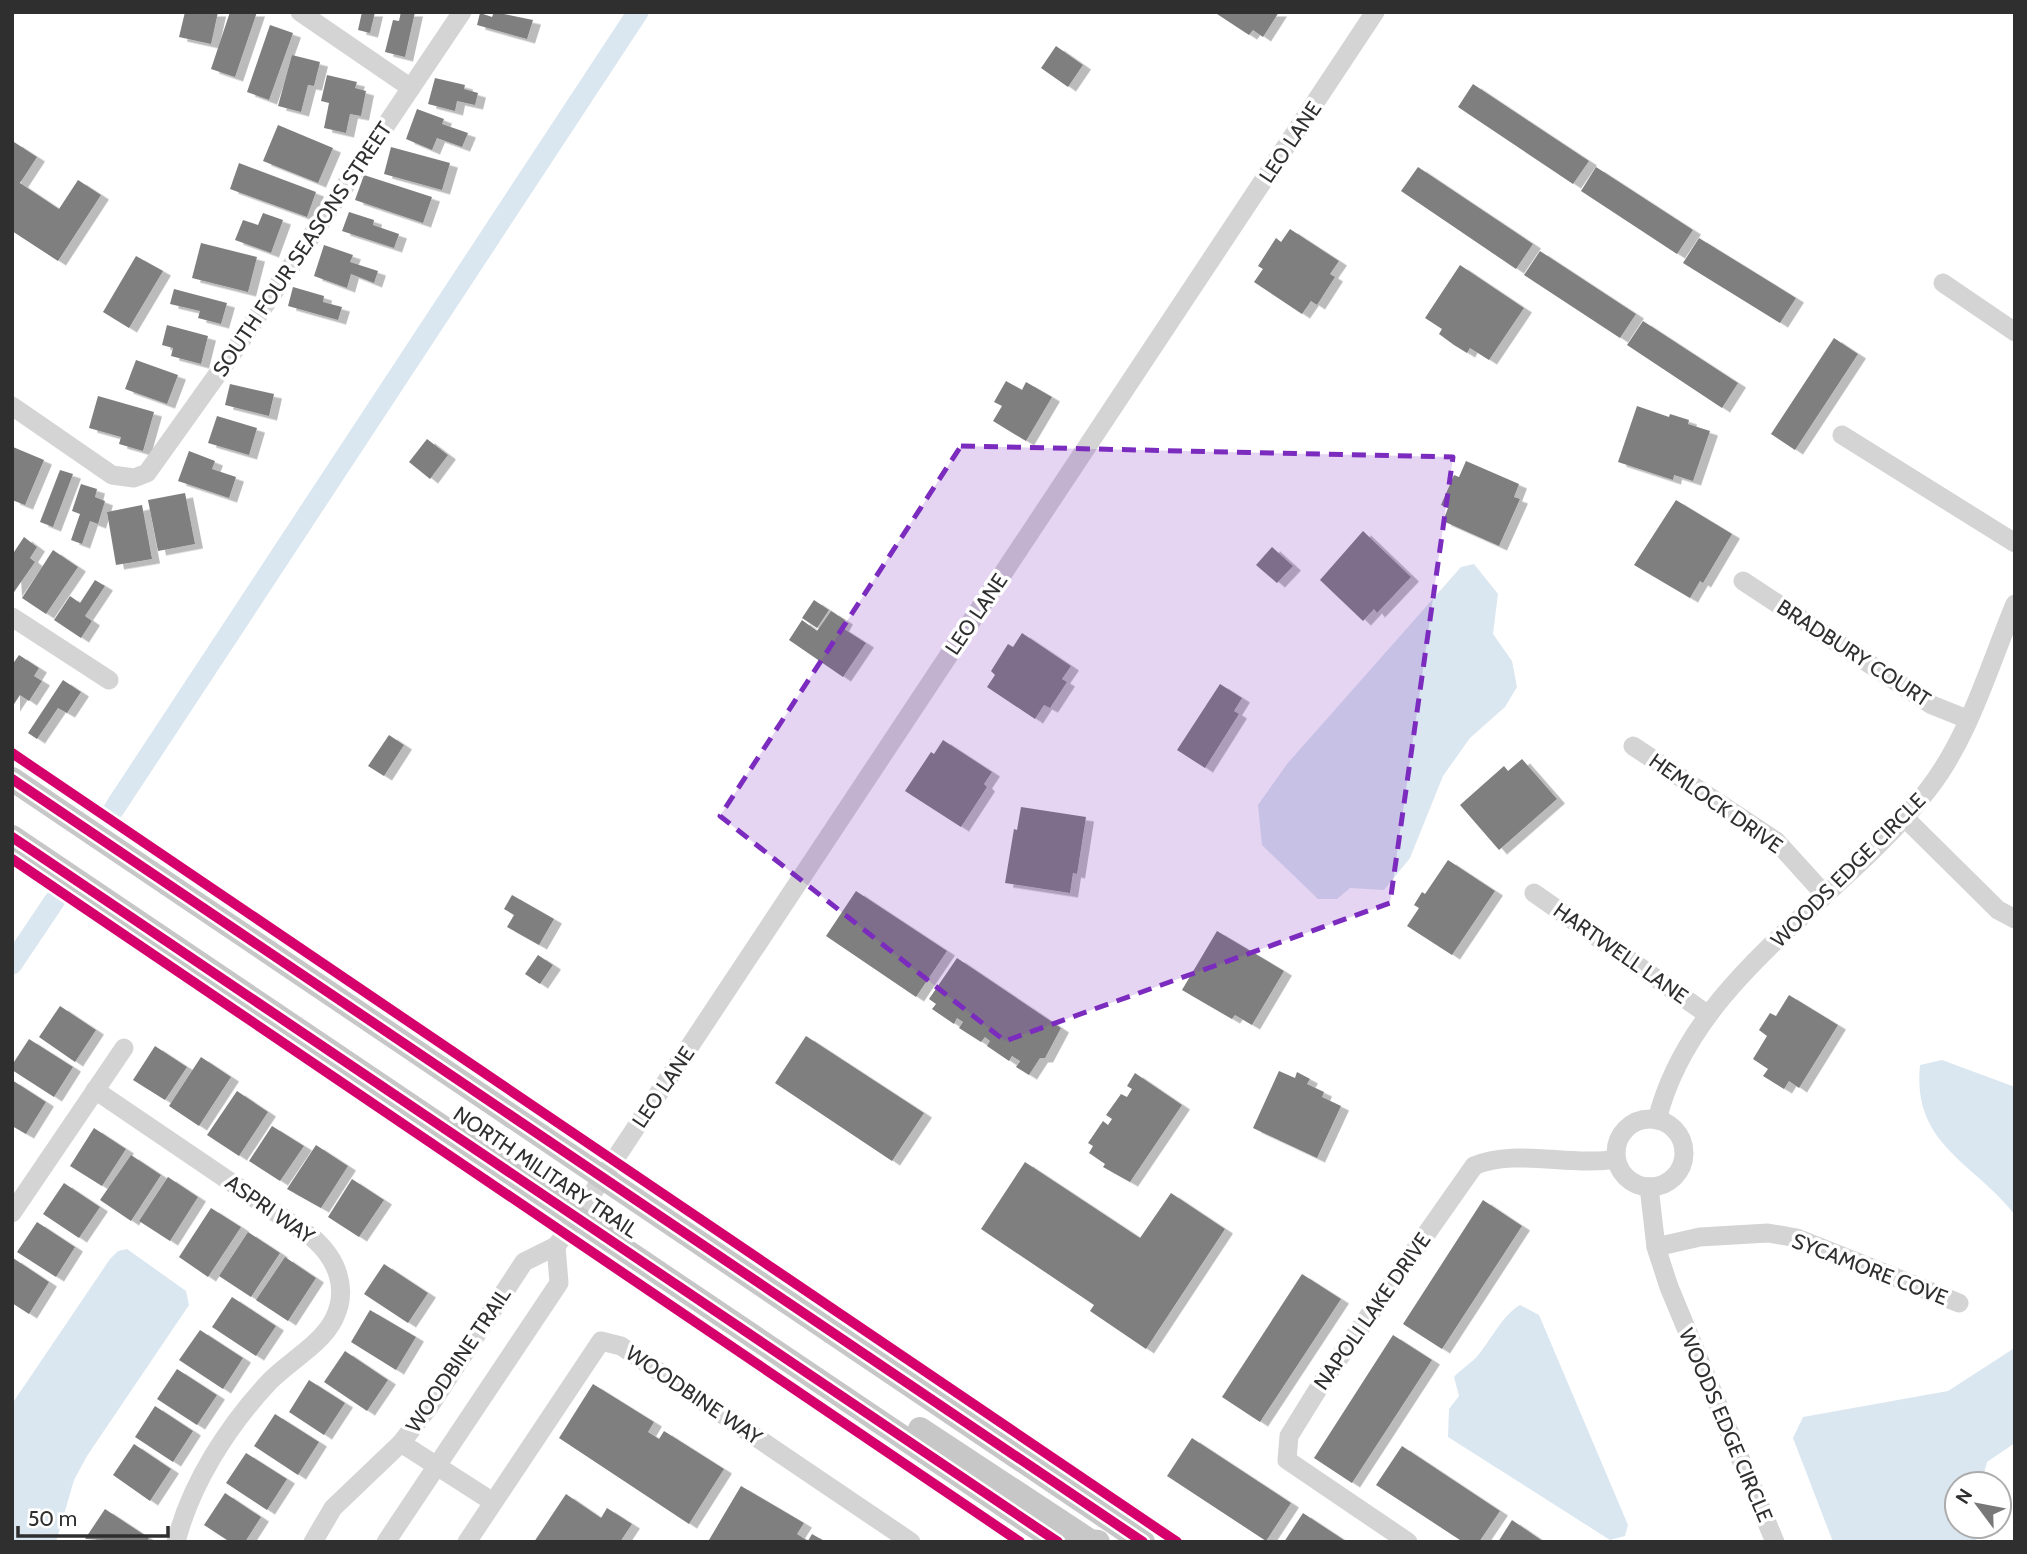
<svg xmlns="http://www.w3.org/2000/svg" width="2027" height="1554" font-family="Cabin,sans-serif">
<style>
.water{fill:#dbe7f0}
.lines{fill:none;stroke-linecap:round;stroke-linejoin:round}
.canal{stroke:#dbe7f0;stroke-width:21}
.building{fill:#7f7f7f;filter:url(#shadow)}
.minor{stroke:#d4d4d4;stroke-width:19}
.major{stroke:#c7c7c7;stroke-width:24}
.cycleway-casing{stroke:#fff;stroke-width:15}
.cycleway{stroke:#d6006c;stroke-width:10}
.marked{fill:#7b2cbf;fill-opacity:0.2;stroke:#7b2cbf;stroke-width:5;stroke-dasharray:14 9;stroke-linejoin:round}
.labels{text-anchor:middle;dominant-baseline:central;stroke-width:7;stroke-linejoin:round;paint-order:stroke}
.street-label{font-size:21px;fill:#2f2f2f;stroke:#fff}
</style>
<defs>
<filter id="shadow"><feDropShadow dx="8" dy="4.5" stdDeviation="0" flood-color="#0004"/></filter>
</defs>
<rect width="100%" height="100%" fill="#fff"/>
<g class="water">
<path d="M1474,564L1498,594L1493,634L1512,661L1517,687L1505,707L1470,738L1443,776L1410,858L1384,890L1350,888L1337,899H1318L1262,845L1258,805L1287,764L1461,567Z"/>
<path d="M1942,1060L2015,1087V1215C1973,1161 1912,1145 1920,1065Z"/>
<path d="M127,1249L186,1291L189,1305L87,1456L74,1480L56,1542H12V1404L110,1259L118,1251Z"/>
<path d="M1520,1305L1539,1315L1628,1525L1625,1536L1610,1540L1448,1437L1449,1409L1459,1396L1454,1377C1462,1368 1472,1363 1479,1354C1493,1337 1501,1317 1520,1305Z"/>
<path d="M2015,1336V1443L1987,1462L1981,1484H1957V1526H1978L1976,1542H1833L1793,1438L1803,1417L1948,1391L2013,1349Z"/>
</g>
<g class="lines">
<g class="canal">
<path d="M114,809L638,12"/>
<path d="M12,964L55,900"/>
</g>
</g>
<g class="building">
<path d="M185,12H218L211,44L179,37Z"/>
<path d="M230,12H257L235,77L211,69Z"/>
<path d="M362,12H375L370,33L358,30Z"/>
<path d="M401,12H415L405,57L385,52L393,20L399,21Z"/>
<path d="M494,12L533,20L527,39L477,25L480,13L492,17Z"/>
<path d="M1214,12H1279L1263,37L1253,30L1249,35Z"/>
<path d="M270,25L293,33L269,100L247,92Z"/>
<path d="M1056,46L1083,65L1068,87L1041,68Z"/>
<path d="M292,55L320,62L314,86L308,85L301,112L278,106Z"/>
<path d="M327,75L357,82L355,88L366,91L361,116L350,114L346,133L324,128L329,103L321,101Z"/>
<path d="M435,78L465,85L464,89L478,93L475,105L457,101L455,111L428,104Z"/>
<path d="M1473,84L1589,161L1573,184L1458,107Z"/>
<path d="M417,109L444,119L442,124L468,133L462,147L437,138L432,150L406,139Z"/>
<path d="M278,125L333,148L318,183L263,161Z"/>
<path d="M14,142L37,157L20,183L59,209L78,180L101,195L58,261L12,231Z"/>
<path d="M391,147L450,163L442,190L384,174Z"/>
<path d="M239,163L316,192L307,217L230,189Z"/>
<path d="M1418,167L1533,244L1516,269L1401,191Z"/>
<path d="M1596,167L1693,230L1677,254L1581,191Z"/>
<path d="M364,175L432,197L423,223L355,200Z"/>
<path d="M349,212L374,220L373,225L399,234L394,248L342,231Z"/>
<path d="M263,213L283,220L271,253L235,240L243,220L258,225Z"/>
<path d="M1290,229L1339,261L1330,274L1335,277L1317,305L1311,301L1302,314L1254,282L1263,269L1258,266L1276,238L1281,242Z"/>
<path d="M1699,238L1796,298L1780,323L1683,263Z"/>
<path d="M201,243L257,257L248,292L192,278Z"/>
<path d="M324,245L353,255L350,262L378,271L374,283L351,274L347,288L314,276Z"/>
<path d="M1540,251L1636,314L1620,338L1524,275Z"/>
<path d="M136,256L163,271L129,328L103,312Z"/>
<path d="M1460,265L1524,308L1489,360L1470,348L1467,353L1454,345L1439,334L1442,329L1425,318Z"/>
<path d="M293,287L324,296L323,302L342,307L338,320L288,306Z"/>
<path d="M174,289L227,303L221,324L198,318L200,311L170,304Z"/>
<path d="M1643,321L1738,383L1722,408L1627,345Z"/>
<path d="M167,325L208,336L201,364L171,356L173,348L162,345Z"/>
<path d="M1834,338L1858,354L1795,450L1771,434Z"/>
<path d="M136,360L178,375L167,404L125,389Z"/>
<path d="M1006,381L1022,390L1026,382L1052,397L1026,441L993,421L1002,406L994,402Z"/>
<path d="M230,384L274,394L269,416L225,405Z"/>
<path d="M98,396L154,412L143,451L119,444L121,437L89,428Z"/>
<path d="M1637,406L1669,417L1670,414L1689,420L1688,424L1710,431L1693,481L1674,475L1673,480L1618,462Z"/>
<path d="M217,416L257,428L249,455L208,443Z"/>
<path d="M427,439L448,455L430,479L409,462Z"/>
<path d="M13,447L44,460L25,505L12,500Z"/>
<path d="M189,451L215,461L212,469L236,477L229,498L178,481Z"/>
<path d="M1466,461L1519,484L1514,497L1520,499L1499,546L1443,521L1448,508L1441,505L1454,475L1459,477Z"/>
<path d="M60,470L73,474L53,527L40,522Z"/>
<path d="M81,484L97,489L95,497L105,501L98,524L90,521L82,544L71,540L80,514L72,511Z"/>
<path d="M185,493L195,544L158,551L148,500Z"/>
<path d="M1676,500L1732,534L1703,583L1700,581L1690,598L1634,565Z"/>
<path d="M142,505L152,559L116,565L107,512Z"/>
<path d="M1363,531L1411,577L1377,613L1374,609L1363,621L1320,580Z"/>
<path d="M24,537L37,547L30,558L35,562L14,592L12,555Z"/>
<path d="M1272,547L1293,566L1277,583L1256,565Z"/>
<path d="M53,550L78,567L46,614L22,598Z"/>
<path d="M95,580L105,586L85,616L92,621L81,638L54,620L70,596L80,603Z"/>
<path d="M814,600L829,610L817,628L802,618Z"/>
<path d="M831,611L845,620L841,627L866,643L843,677L789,640L802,620L817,631Z"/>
<path d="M1022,633L1071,666L1062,679L1067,682L1050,708L1044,705L1035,719L987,687L995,675L991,671L1008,644L1013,647Z"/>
<path d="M19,655L39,668L34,676L42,681L29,701L20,695L12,707V665Z"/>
<path d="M63,680L81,692L67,713L58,708L37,739L28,733Z"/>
<path d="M1220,684L1242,698L1234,711L1239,714L1205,768L1177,750Z"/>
<path d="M389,735L404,745L384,776L368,766Z"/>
<path d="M943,740L992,772L984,784L987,787L961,827L905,791L931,752L934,754Z"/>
<path d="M1522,759L1557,799L1499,850L1460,805L1504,766L1508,771Z"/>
<path d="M1021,807L1086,817L1077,874L1073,873L1070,893L1005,883L1014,829L1017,830Z"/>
<path d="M1448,860L1495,891L1452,955L1407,926L1419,908L1414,905L1422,892L1425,894Z"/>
<path d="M856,891L947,951L916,997L826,936Z"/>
<path d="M512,895L554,919L539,945L507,927L514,915L504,909Z"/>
<path d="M1217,931L1284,971L1252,1025L1235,1015L1232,1019L1182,990Z"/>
<path d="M538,955L553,965L540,984L525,974Z"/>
<path d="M957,958L1061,1028L1045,1058H1040L1029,1075L1016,1067L1020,1061L1012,1056L1009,1061L987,1046L990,1041L985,1037L981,1042L959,1028L963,1022L957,1018L954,1024L932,1009L936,1004L929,999Z"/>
<path d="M1789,995L1838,1025L1799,1088L1789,1081L1784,1089L1763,1076L1768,1069L1753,1059L1767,1036L1759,1030L1770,1013L1776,1016Z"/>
<path d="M60,1006L96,1030L75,1062L39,1037Z"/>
<path d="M806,1036L924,1113L892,1161L775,1083Z"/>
<path d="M29,1039L73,1067L54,1097L12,1070V1065Z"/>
<path d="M155,1046L187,1067L165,1100L133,1080Z"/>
<path d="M201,1057L231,1077L199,1126L169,1106Z"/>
<path d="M1279,1071L1295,1078L1297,1072L1310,1079L1307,1084L1324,1092L1322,1097L1341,1106L1317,1158L1253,1128Z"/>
<path d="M1135,1073L1182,1105L1130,1182L1103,1167L1105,1164L1089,1153L1093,1146L1088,1143L1103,1121L1108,1125L1112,1119L1106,1115L1121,1094L1127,1097L1132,1089L1127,1086Z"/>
<path d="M12,1080L46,1102L26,1134L12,1126Z"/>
<path d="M237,1091L268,1112L239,1156L207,1135Z"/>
<path d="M272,1126L304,1146L280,1181L249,1161Z"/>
<path d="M94,1128L126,1149L102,1186L70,1166Z"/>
<path d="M316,1145L348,1166L321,1208L287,1189Z"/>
<path d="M131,1155L161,1175L131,1221L100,1200Z"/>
<path d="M1025,1162L1140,1238L1171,1193L1225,1229L1146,1349L1090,1311L1094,1305L981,1229Z"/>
<path d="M168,1177L198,1197L170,1241L139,1221Z"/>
<path d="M352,1179L384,1200L359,1237L328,1217Z"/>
<path d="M64,1183L100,1207L79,1238L43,1214Z"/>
<path d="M1483,1200L1522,1226L1442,1349L1403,1324Z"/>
<path d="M211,1208L241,1227L208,1277L179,1257Z"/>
<path d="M37,1222L75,1247L56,1277L17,1252Z"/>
<path d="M248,1232L280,1253L251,1297L219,1276Z"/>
<path d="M285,1257L316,1278L288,1321L256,1300Z"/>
<path d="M13,1258L49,1282L29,1314L12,1303Z"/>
<path d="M384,1264L428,1293L408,1323L364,1294Z"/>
<path d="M1302,1274L1341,1299L1260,1422L1222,1397Z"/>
<path d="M232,1297L276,1326L256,1356L212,1327Z"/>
<path d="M370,1310L416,1337L396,1370L351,1342Z"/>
<path d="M200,1330L243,1358L223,1389L179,1360Z"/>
<path d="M1393,1335L1432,1360L1352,1483L1314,1458Z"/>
<path d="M345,1351L388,1380L367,1411L324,1382Z"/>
<path d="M177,1369L217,1395L197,1425L157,1399Z"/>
<path d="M309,1380L345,1403L324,1435L289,1412Z"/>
<path d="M593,1384L654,1422L648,1432L659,1439L664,1431L724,1469L689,1524L559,1438Z"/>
<path d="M155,1406L193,1431L173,1462L135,1437Z"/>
<path d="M275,1414L319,1442L298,1475L254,1446Z"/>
<path d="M1192,1438L1291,1503L1266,1541L1167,1476Z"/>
<path d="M134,1444L171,1469L150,1501L113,1475Z"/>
<path d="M1402,1446L1500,1511L1479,1542H1463L1376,1485Z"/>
<path d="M246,1453L287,1479L267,1510L226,1483Z"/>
<path d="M741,1486L804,1523L797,1534L808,1541L812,1534L826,1542L709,1540Z"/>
<path d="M225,1493L261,1517L245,1542H230L204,1525Z"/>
<path d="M566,1494L601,1518L607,1508L632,1524L620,1542H534Z"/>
<path d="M105,1509L149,1538L147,1542L85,1539Z"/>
<path d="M1303,1513L1347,1542H1284Z"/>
<path d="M1512,1520L1544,1542H1498Z"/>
</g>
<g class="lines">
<g class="minor">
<path d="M300,12L411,88"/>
<path d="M1943,283L2015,332"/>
<path d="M12,406L112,475L134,478L147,473L232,354L462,12"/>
<path d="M1842,435L2015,543"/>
<path d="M1743,581L1932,705L1967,719"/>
<path d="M12,617L109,680"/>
<path d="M1633,746L1776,841L1825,895"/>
<path d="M1904,817L1998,910L2015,919"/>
<path d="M1534,893L1707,1014"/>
<path d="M95,1090L313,1238C337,1259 349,1289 334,1319C321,1345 289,1361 269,1382C228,1426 191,1483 176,1542"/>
<circle cx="1650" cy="1153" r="34"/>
<path d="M1657,1120C1692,978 1841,901 1927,791C1969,738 1989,666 2015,604"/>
<path d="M1649,1187L1656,1247L1669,1287L1775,1542"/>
<path d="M12,1213L124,1048"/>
<path d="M1656,1247L1700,1237L1768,1233L1797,1238L1959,1303"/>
<path d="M401,1443L493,1502"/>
<path d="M313,1542L333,1508L401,1443L429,1407L524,1262L556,1246L566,1233L1375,12"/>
<path d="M386,1542L559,1283L556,1246"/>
<path d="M467,1542L601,1341L621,1346L911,1542"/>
<path d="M1408,1542L1287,1460L1289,1436L1323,1381L1474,1166C1513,1148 1572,1167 1616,1159"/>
</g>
<g class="major">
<path d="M12,779L1143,1542"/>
<path d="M12,837L1058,1542"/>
<path d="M920,1429L1075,1531L1090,1541L1098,1542"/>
</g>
<g class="cycleway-casing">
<g id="cycleway">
<path d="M12,753L1177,1542"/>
<path d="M12,779L1143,1542"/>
<path d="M12,837L1058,1542"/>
<path d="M12,859L1020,1542"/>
</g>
</g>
<use href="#cycleway" class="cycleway"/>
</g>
<path class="marked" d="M961,446L1453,457L1390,903L1005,1041L720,816Z"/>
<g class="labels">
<g class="street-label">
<text transform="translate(1290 142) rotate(-56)">LEO LANE</text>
<text transform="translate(302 249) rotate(-56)">SOUTH FOUR SEASONS STREET</text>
<text transform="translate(976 614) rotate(-56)">LEO LANE</text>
<text transform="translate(1854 653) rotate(33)">BRADBURY COURT</text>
<text transform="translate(1716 803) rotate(35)">HEMLOCK DRIVE</text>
<text transform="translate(1848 870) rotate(-45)">WOODS EDGE CIRCLE</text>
<text transform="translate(1621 953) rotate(35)">HARTWELL LANE</text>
<text transform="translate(663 1087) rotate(-56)">LEO LANE</text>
<text transform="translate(546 1172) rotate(34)">NORTH MILITARY TRAIL</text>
<text transform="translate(270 1209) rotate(35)">ASPRI WAY</text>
<text transform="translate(1870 1269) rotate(21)">SYCAMORE COVE</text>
<text transform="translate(1372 1311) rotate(-55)">NAPOLI LAKE DRIVE</text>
<text transform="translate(458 1360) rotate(-56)">WOODBINE TRAIL</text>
<text transform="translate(694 1395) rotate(34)">WOODBINE WAY</text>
<text transform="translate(1726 1425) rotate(67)">WOODS EDGE CIRCLE</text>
</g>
</g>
<rect width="2027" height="1554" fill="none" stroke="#2f2f2f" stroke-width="28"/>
<g transform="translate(1978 1505) rotate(302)"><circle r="33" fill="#ffffff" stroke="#acacac" stroke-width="2"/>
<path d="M0-5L12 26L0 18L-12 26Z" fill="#787878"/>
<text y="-10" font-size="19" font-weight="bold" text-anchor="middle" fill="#2f2f2f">N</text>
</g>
<path d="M18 1526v10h150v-10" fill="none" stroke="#2f2f2f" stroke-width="3.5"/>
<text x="28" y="1526" font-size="21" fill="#2f2f2f" stroke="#ffffff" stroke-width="5" paint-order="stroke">50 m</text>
</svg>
